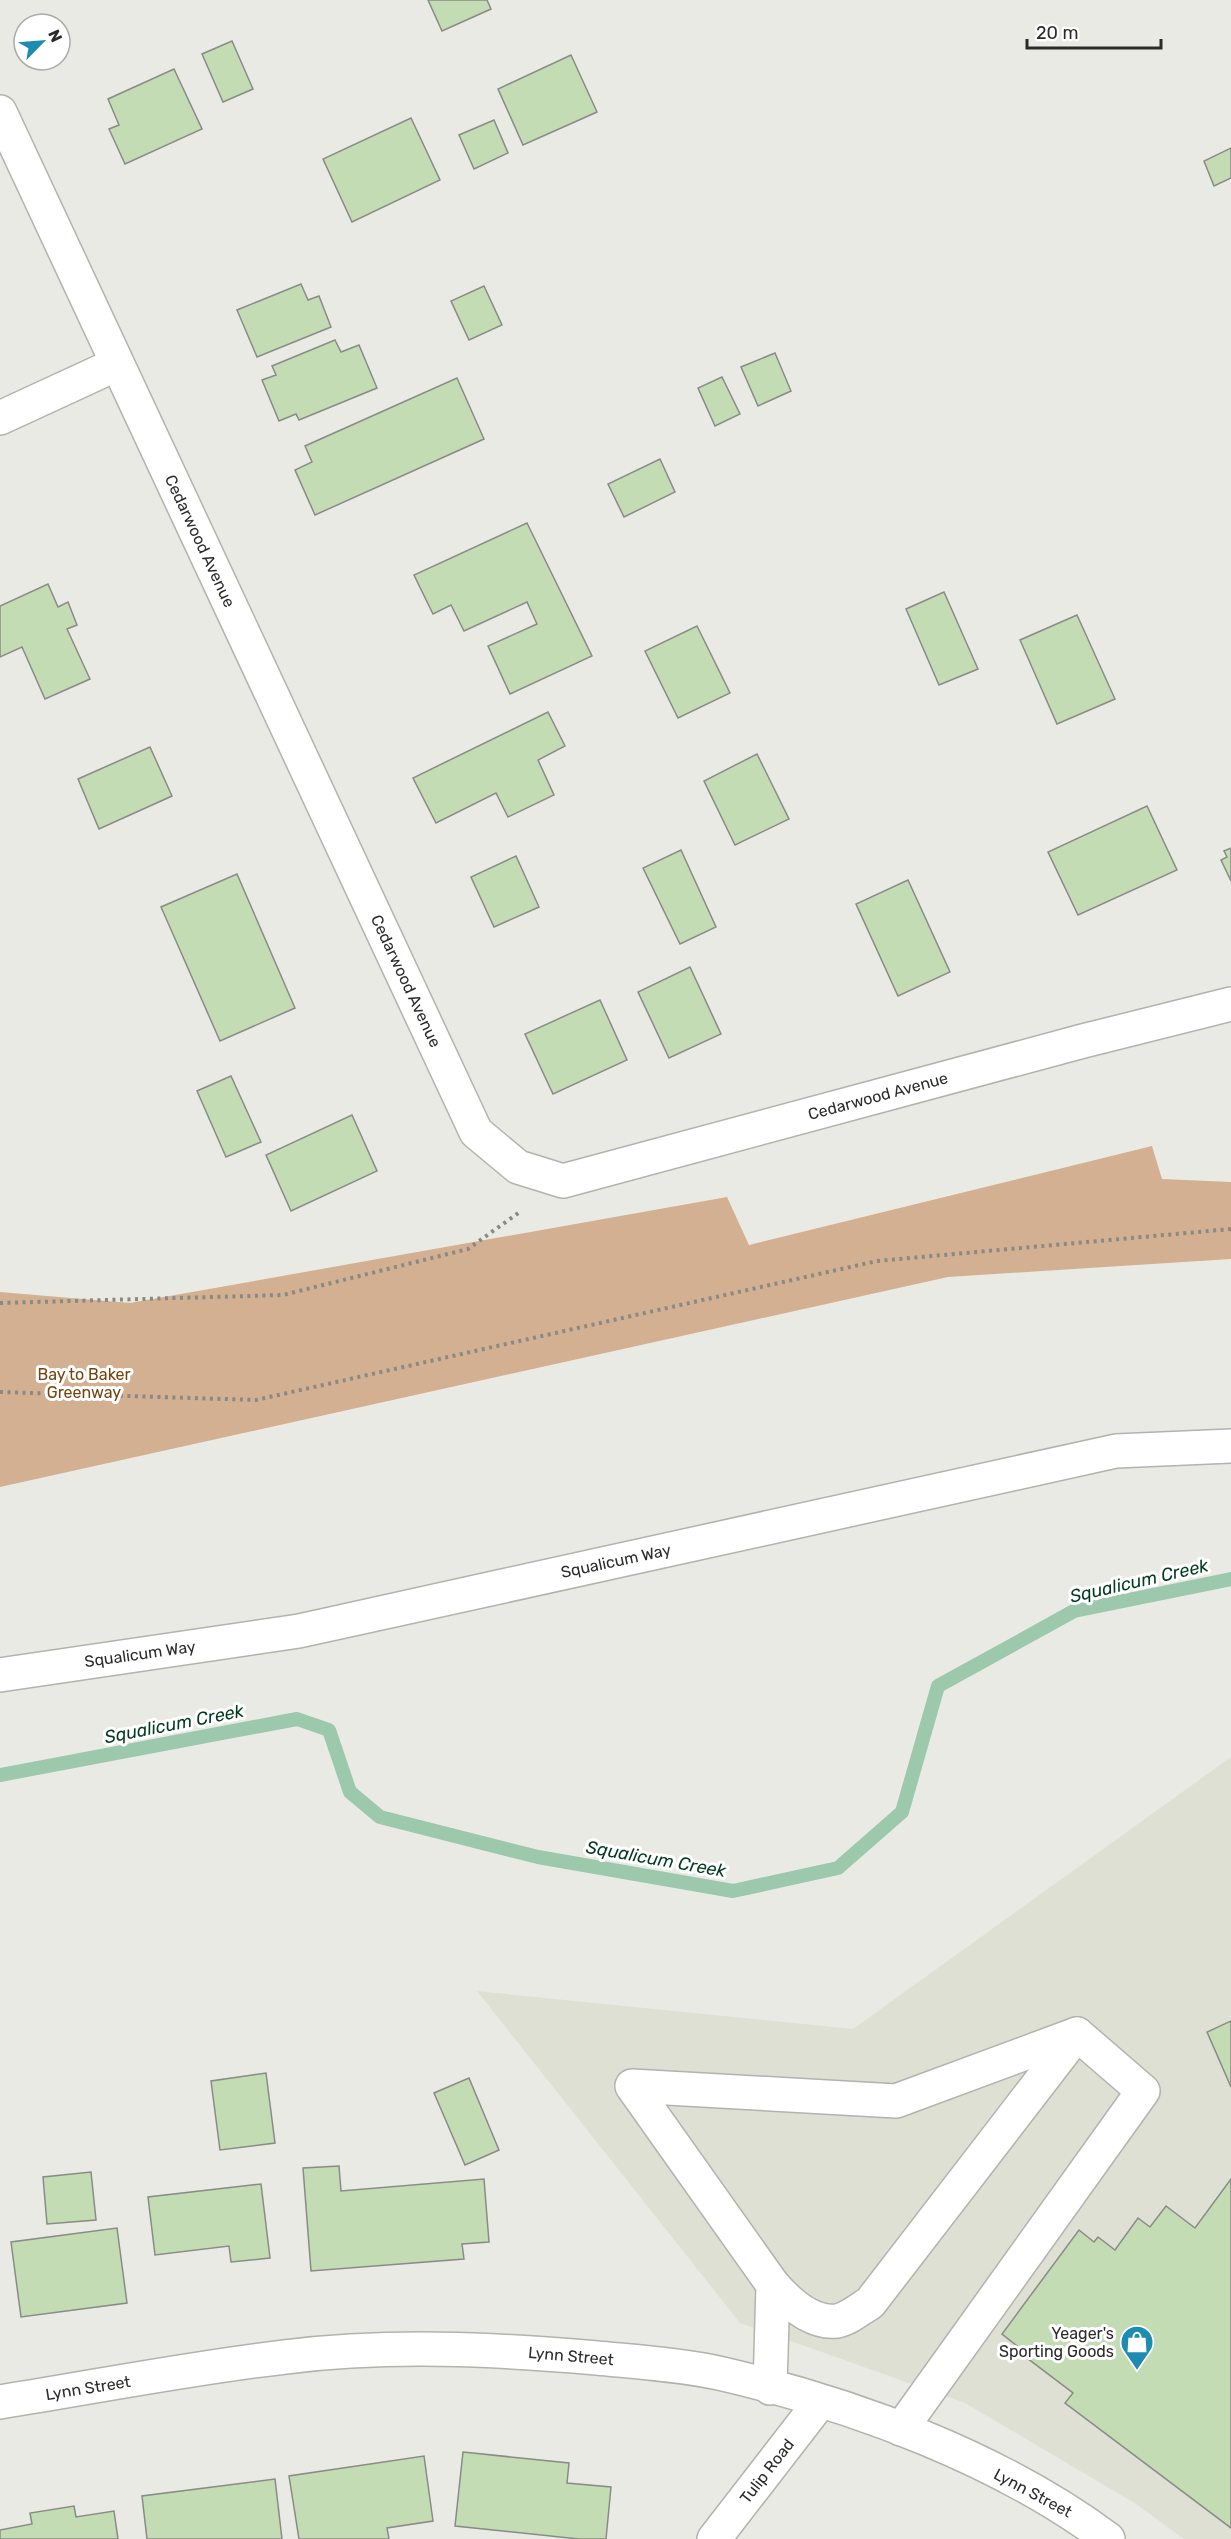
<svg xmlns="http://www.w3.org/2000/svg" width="1231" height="2539" font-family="Rubik,sans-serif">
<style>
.built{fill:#dfe0d4}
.green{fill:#d3b091}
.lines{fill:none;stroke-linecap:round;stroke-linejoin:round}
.stream{stroke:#9cc8ac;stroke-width:14}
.building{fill:#c3dcb4;stroke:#898b87;stroke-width:1.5}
.minor-casing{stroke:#b2b3ad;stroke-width:36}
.path{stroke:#898985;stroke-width:4;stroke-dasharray:3 4.5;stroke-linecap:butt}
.minor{stroke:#fff;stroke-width:33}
.labels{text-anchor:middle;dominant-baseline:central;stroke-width:6;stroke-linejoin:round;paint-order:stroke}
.street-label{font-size:16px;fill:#2b2b29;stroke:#fff}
.park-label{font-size:16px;fill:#74440e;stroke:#fff}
.poi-label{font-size:16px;fill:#2b2b29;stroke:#fff;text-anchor:end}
.water-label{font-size:18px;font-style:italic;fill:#023b21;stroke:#fff}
</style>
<rect width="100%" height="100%" fill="#eaeae5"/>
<path class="built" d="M1231,1757V2539H1184L1136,2504L965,2403L740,2323L477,1991L853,2029Z"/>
<path class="green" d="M1152,1146L1162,1179L1231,1182V1259L948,1277L0,1487V1292L130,1303L727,1197L749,1245Z"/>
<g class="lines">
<path class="stream" d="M0,1775L297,1719L329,1730L350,1792L380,1817L538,1857L733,1891L838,1868L902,1812L938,1686L1074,1611L1231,1579"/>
</g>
<g class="building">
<path d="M428,0H487L491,9L442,31Z"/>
<path d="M232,41L253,89L223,102L202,54Z"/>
<path d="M571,55L597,112L523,145L498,89Z"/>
<path d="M174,69L202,129L125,164L109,129L119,125L108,99Z"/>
<path d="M411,118L440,180L352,222L323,159Z"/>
<path d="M494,120L508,153L474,169L459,135Z"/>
<path d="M1231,148V178L1214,186L1204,161Z"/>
<path d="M301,284L308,300L319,296L331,327L257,357L237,310Z"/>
<path d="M484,286L502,325L469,340L451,301Z"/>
<path d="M335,340L341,352L359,345L377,388L299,420L296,414L279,421L262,380L276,375L272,366Z"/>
<path d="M775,353L791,391L758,406L741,367Z"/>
<path d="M722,377L740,414L715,426L698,388Z"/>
<path d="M457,378L484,439L315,515L295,470L312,462L305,446Z"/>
<path d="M660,459L675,492L624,517L608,484Z"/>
<path d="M527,523L592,656L510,694L488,646L537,624L527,602L464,631L451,605L433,614L414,575Z"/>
<path d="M48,584L58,607L68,602L77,625L67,629L90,679L45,699L22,647L0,657V606Z"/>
<path d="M944,592L978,669L939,685L906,609Z"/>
<path d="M1077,615L1115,699L1057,724L1020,640Z"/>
<path d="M697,626L730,693L678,718L645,651Z"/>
<path d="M548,712L565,746L538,760L554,795L508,817L496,793L436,823L413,778Z"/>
<path d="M150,747L172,796L99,829L78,779Z"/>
<path d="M757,754L789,819L735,845L704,781Z"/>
<path d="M1147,806L1177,870L1078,915L1048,852Z"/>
<path d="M1231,848V881L1221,860L1227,857L1224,851Z"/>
<path d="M681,850L716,927L680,944L643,868Z"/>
<path d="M516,856L539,907L494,927L471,877Z"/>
<path d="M237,874L295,1008L220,1041L161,907Z"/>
<path d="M908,880L950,972L898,996L856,904Z"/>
<path d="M690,967L721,1034L669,1058L638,992Z"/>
<path d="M600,1000L627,1060L553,1094L525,1034Z"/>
<path d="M231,1076L261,1142L226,1157L197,1091Z"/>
<path d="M352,1115L377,1171L291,1211L266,1155Z"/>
<path d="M1231,2021V2087L1207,2032Z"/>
<path d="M266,2073L275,2143L220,2150L211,2081Z"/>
<path d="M469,2078L499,2150L465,2165L434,2093Z"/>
<path d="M339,2166L341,2191L484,2179L489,2242L462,2244L464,2259L311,2271L303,2168Z"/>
<path d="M91,2172L96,2220L47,2224L43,2177Z"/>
<path d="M1231,2179V2528L1065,2403L1073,2393L1015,2349L1017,2346L1002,2334L1079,2230L1094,2242L1098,2237L1115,2250L1138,2218L1150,2227L1166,2206L1195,2228Z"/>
<path d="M261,2184L270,2258L231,2262L229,2246L155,2255L148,2197Z"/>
<path d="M117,2228L127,2303L21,2317L11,2242Z"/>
<path d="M463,2452L569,2463L567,2483L611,2487L606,2539H579L455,2526Z"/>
<path d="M424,2456L433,2521L387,2528L389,2539H299L289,2476Z"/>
<path d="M275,2479L282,2539H147L142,2496Z"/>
<path d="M74,2506L76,2517L114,2511L118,2539H0V2530L32,2524L30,2513Z"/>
</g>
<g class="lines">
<g class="minor-casing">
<g id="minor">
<path d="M0,112L476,1132L518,1167L563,1181L1083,1041L1231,1004"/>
<path d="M0,418L117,364"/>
<path d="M0,1675L299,1631L1116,1451L1231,1446"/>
<path d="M773,2285C788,2302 811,2324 837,2321C848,2319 860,2309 870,2303L1077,2034L1143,2091L901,2429"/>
<path d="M770,2388L773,2285L632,2086L896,2101L1077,2034"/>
<path d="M0,2402C95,2387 190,2368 285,2357C389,2344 493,2349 597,2358C638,2362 683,2365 723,2374C855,2405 999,2458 1108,2539"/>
<path d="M714,2539L820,2402"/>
</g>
</g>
<g class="path">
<path d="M0,1303L283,1295L468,1249L521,1211"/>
<path d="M0,1392L256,1400L877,1261L1231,1229"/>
</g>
<use href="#minor" class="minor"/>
</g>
<defs>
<g id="shop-pin" transform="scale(1.725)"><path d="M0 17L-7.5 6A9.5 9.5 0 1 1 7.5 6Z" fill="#1d8cb1" stroke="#fff"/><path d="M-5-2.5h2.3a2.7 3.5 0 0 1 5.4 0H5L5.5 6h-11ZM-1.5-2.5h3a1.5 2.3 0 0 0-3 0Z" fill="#fff"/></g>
</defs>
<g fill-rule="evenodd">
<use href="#shop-pin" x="1137" y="2342"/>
</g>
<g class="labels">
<g class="street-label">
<text transform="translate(200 541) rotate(65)">Cedarwood Avenue</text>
<text transform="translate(406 981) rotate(65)">Cedarwood Avenue</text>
<text transform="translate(878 1096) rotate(-15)">Cedarwood Avenue</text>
<text transform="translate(616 1561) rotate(-12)">Squalicum Way</text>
<text transform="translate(140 1654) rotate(-8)">Squalicum Way</text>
<text transform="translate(571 2356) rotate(5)">Lynn Street</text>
<text transform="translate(88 2388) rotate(-9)">Lynn Street</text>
<text transform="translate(767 2471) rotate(-52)">Tulip Road</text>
<text transform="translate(1033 2493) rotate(28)">Lynn Street</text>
</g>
<g class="park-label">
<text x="84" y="1374">Bay to Baker<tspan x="84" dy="18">Greenway</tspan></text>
</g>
<g class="poi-label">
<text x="1114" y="2333">Yeager's<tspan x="1114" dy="18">Sporting Goods</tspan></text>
</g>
<g class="water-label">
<text transform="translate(1139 1581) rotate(-13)">Squalicum Creek</text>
<text transform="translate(174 1724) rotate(-11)">Squalicum Creek</text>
<text transform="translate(656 1859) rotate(10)">Squalicum Creek</text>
</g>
</g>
<g transform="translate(42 42) rotate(65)"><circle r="28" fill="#ffffff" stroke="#aaaaa9" stroke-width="1.5"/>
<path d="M0-4.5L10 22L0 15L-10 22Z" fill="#1d8cb1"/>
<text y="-9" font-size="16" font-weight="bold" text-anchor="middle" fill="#2b2b29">N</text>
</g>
<path d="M1027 39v9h134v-9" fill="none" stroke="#2b2b29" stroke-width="3"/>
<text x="1036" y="39" font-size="18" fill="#2b2b29" stroke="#ffffff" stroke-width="4.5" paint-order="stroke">20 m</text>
</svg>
